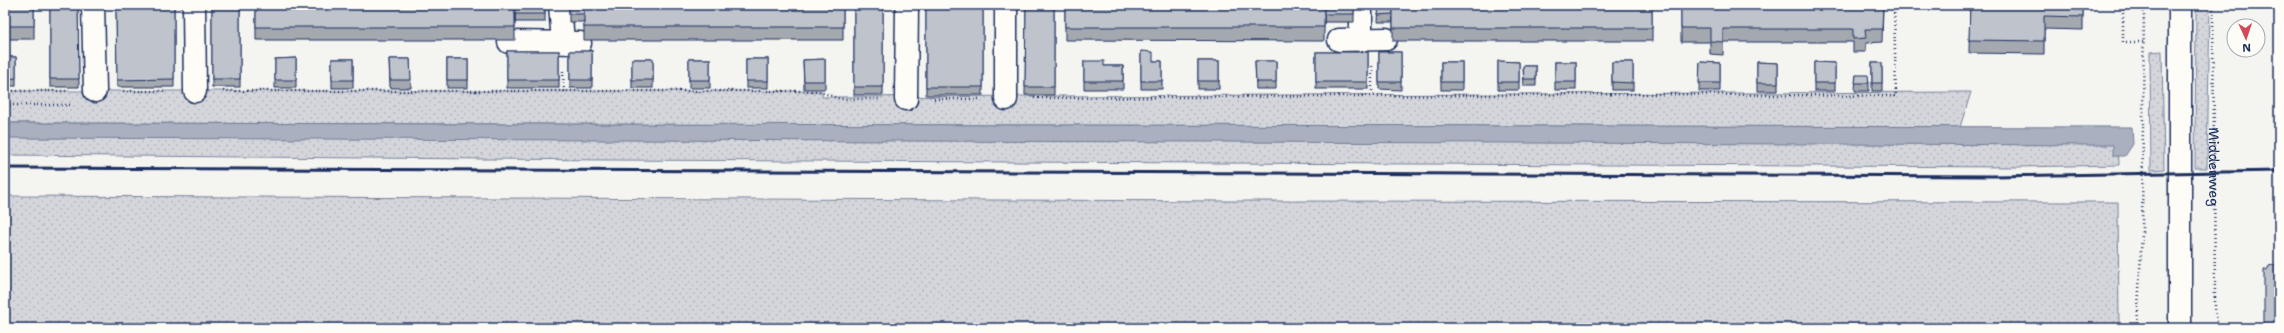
<svg xmlns="http://www.w3.org/2000/svg" width="2284" height="333" font-family="'Shantell Sans',sans-serif">
<style>
.grass{fill:url(#grass-dots);stroke:#78829c}
.water{fill:#aab0bf;stroke:#717c98}
.lines{fill:none;stroke-linecap:round;stroke-linejoin:round}
.minor-casing{stroke:#1b2f5e;stroke-width:25}
.path{stroke:#1b2f5e;stroke-width:2.5;stroke-dasharray:1 3;stroke-linecap:butt}
.minor{stroke:#fdfcf7;stroke-width:22}
.rail{stroke:#1b2f5e;stroke-width:3}
.wall{fill:#a4a8af;stroke:#1b2f5e}
.building{fill:#bfc3cc;stroke:#1b2f5e}
.labels{text-anchor:middle;dominant-baseline:central;stroke-width:3;stroke-linejoin:round;paint-order:stroke}
.street-label{font-size:14px;fill:#1b2f5e;stroke:#fdfcf7}
</style>
<defs>
<pattern id="grass-dots" width="8" height="8" patternUnits="userSpaceOnUse"><rect width="8" height="8" fill="#d4d6db"/><path d="M2 2h.1M6 6h.1" fill="none" stroke="#b5b8be" stroke-width="1.8" stroke-linecap="round"/></pattern>
</defs>
<rect width="100%" height="100%" fill="#f4f4f1"/>
<filter id="ink" filterUnits="userSpaceOnUse"><feTurbulence type="fractalNoise" baseFrequency=".025" numOctaves="2"/><feDisplacementMap in="SourceGraphic" scale="8" xChannelSelector="R" yChannelSelector="G"/><feConvolveMatrix kernelMatrix="1 2 1 2 8 2 1 2 1" color-interpolation-filters="sRGB"/></filter>
<g filter="url(#ink)">
<g class="grass">
<path d="M2196,5H2210L2207,168H2195Z"/>
<path d="M2162,51L2164,169L2151,170L2150,52Z"/>
<path d="M5,91H822V97L1971,92L1960,127L5,123Z"/>
<path d="M5,135L2118,141L2119,165L2018,167L609,160L5,155Z"/>
<path d="M5,196L1239,201L2118,202L2119,328H5Z"/>
</g>
<path class="water" d="M5,123L2132,127L2133,144L2125,156H2113V145L5,138Z"/>
<g class="lines">
<g class="minor-casing">
<g id="minor">
<path d="M93,5L95,91"/>
<path d="M194,5L195,91"/>
<path d="M560,5L563,42"/>
<path d="M2180,5V328"/>
<path d="M1339,40L1386,39"/>
<path d="M1361,40V5"/>
<path d="M509,42L580,43"/>
<path d="M906,99L907,5"/>
<path d="M1006,99V5"/>
</g>
</g>
<g class="path">
<path d="M2123,5V42H2144"/>
<path id="s1" d="M2213,5L2215,309L2218,328"/>
<path d="M1372,66V95"/>
<path d="M563,71L564,92"/>
<path d="M5,91H66"/>
<path d="M123,91H166"/>
<path d="M223,91H818L840,99H879"/>
<path d="M1034,98L1646,94L1896,96L1894,5"/>
<path d="M934,99H979"/>
<path d="M5,105H72"/>
<path d="M2137,328L2142,233L2144,5"/>
</g>
<use href="#minor" class="minor"/>
<path class="rail" d="M5,168L1993,176L2279,171"/>
</g>
<g class="wall">
<rect x="5" y="5" width="29" height="34"/>
<path d="M50,5H78L79,87H50Z"/>
<path d="M116,5H174V87H117Z"/>
<rect x="212" y="5" width="28" height="82"/>
<path d="M256,5H545V22H515V10V40H256Z"/>
<path d="M569,5H843V40H584V20V22H569Z"/>
<rect x="854" y="5" width="29" height="90"/>
<rect x="926" y="5" width="57" height="90"/>
<path d="M1026,5H1054V95H1025Z"/>
<path d="M1065,5H1354V22H1324V13V41L1065,40Z"/>
<path d="M1379,5H1652V41H1393V17V22H1378Z"/>
<path d="M1681,5H1883L1882,42L1866,43V52H1853V42H1723V55L1710,54V42H1681Z"/>
<path d="M1970,5H2083V30L2044,29V54L1969,53Z"/>
<rect x="507" y="51" width="52" height="37"/>
<rect x="570" y="51" width="22" height="37"/>
<path d="M1141,51L1153,61H1162V89H1141Z"/>
<rect x="1316" y="52" width="52" height="37"/>
<path d="M1379,52H1401V90L1379,89Z"/>
<rect x="5" y="57" width="11" height="29"/>
<path d="M296,58V88H275V59Z"/>
<rect x="332" y="59" width="21" height="29"/>
<path d="M389,59H410L411,88H390Z"/>
<rect x="447" y="59" width="21" height="29"/>
<rect x="632" y="59" width="21" height="29"/>
<rect x="689" y="59" width="21" height="29"/>
<rect x="746" y="59" width="22" height="29"/>
<path d="M825,59V89H804L803,60Z"/>
<path d="M1084,61L1104,66H1123V89H1084Z"/>
<rect x="1198" y="61" width="21" height="28"/>
<path d="M1255,61H1276V89H1256Z"/>
<path d="M1498,61L1519,62V90H1498Z"/>
<rect x="1441" y="62" width="21" height="28"/>
<rect x="1555" y="62" width="21" height="28"/>
<rect x="1612" y="62" width="21" height="28"/>
<path d="M1700,62L1720,63V91H1699Z"/>
<path d="M1757,62L1778,63V91H1757Z"/>
<path d="M1814,62L1835,63V91H1814Z"/>
<rect x="1872" y="63" width="10" height="28"/>
<path d="M1523,66H1536V86H1524Z"/>
<path d="M1856,75L1869,83V91H1855Z"/>
</g>
<g class="building">
<rect x="5" y="5" width="29" height="21"/>
<path d="M50,5H78L79,79H50Z"/>
<path d="M116,5H174V79L117,80Z"/>
<rect x="212" y="5" width="28" height="74"/>
<rect x="256" y="5" width="259" height="22"/>
<rect x="515" y="5" width="30" height="9"/>
<rect x="569" y="5" width="15" height="9"/>
<rect x="584" y="5" width="259" height="22"/>
<rect x="854" y="5" width="29" height="82"/>
<rect x="926" y="5" width="57" height="82"/>
<path d="M1026,5H1054V87H1025Z"/>
<rect x="1065" y="5" width="259" height="22"/>
<rect x="1324" y="5" width="30" height="9"/>
<path d="M1379,5H1393V14L1378,15Z"/>
<rect x="1393" y="5" width="259" height="23"/>
<path d="M1681,5H1883L1882,29H1865L1866,38L1853,39V29H1723V42L1710,41V28H1681Z"/>
<path d="M1970,5H2083V17L2044,16V41L1969,40Z"/>
<rect x="507" y="51" width="52" height="29"/>
<rect x="570" y="51" width="22" height="29"/>
<path d="M1141,51L1153,52V61H1162V81H1141Z"/>
<rect x="1316" y="52" width="52" height="30"/>
<rect x="1379" y="52" width="22" height="30"/>
<path d="M5,57H16V78L5,79Z"/>
<path d="M296,58V80H275V59Z"/>
<rect x="332" y="59" width="21" height="21"/>
<path d="M389,59H410L411,80H390Z"/>
<rect x="447" y="59" width="21" height="21"/>
<rect x="632" y="59" width="21" height="21"/>
<rect x="689" y="59" width="21" height="21"/>
<rect x="746" y="59" width="22" height="22"/>
<path d="M825,59V81H804L803,60Z"/>
<path d="M1084,61H1104V66H1123V81H1084Z"/>
<rect x="1198" y="61" width="21" height="20"/>
<path d="M1255,61H1276V82H1256Z"/>
<path d="M1498,61L1519,62V82H1498Z"/>
<rect x="1441" y="62" width="21" height="20"/>
<rect x="1555" y="62" width="21" height="20"/>
<path d="M1612,62H1633V83L1612,82Z"/>
<path d="M1700,62L1720,63V83H1699Z"/>
<path d="M1757,62L1778,63V83H1757Z"/>
<path d="M1814,62L1835,63V83H1814Z"/>
<rect x="1872" y="63" width="10" height="20"/>
<path d="M1523,66H1536V79H1524Z"/>
<path d="M1856,75H1868L1869,83H1855Z"/>
<path d="M2278,264L2279,265V328H2266V325L2264,326V270H2267L2269,266Z"/>
</g>
</g>
<g class="labels">
<g class="street-label">
<text stroke="none"><textPath href="#s1" startOffset="162">Middenweg</textPath></text>
</g>
</g>
<rect width="2284" height="333" fill="none" stroke="#fdfcf7" stroke-width="20"/>
<rect x="10" y="10" width="2264" height="313" fill="none" stroke="#1b2f5e" stroke-width="1.5" filter="url(#ink)"/>
<g transform="translate(2246 38) rotate(177)"><circle r="19" fill="#fdfcf7" stroke="#a3aaba"/>
<path d="M0-3L7 15L0 10L-7 15Z" fill="#d1495b"/>
<text y="-6" font-size="11" font-weight="bold" text-anchor="middle" fill="#1b2f5e">N</text>
</g>
</svg>
